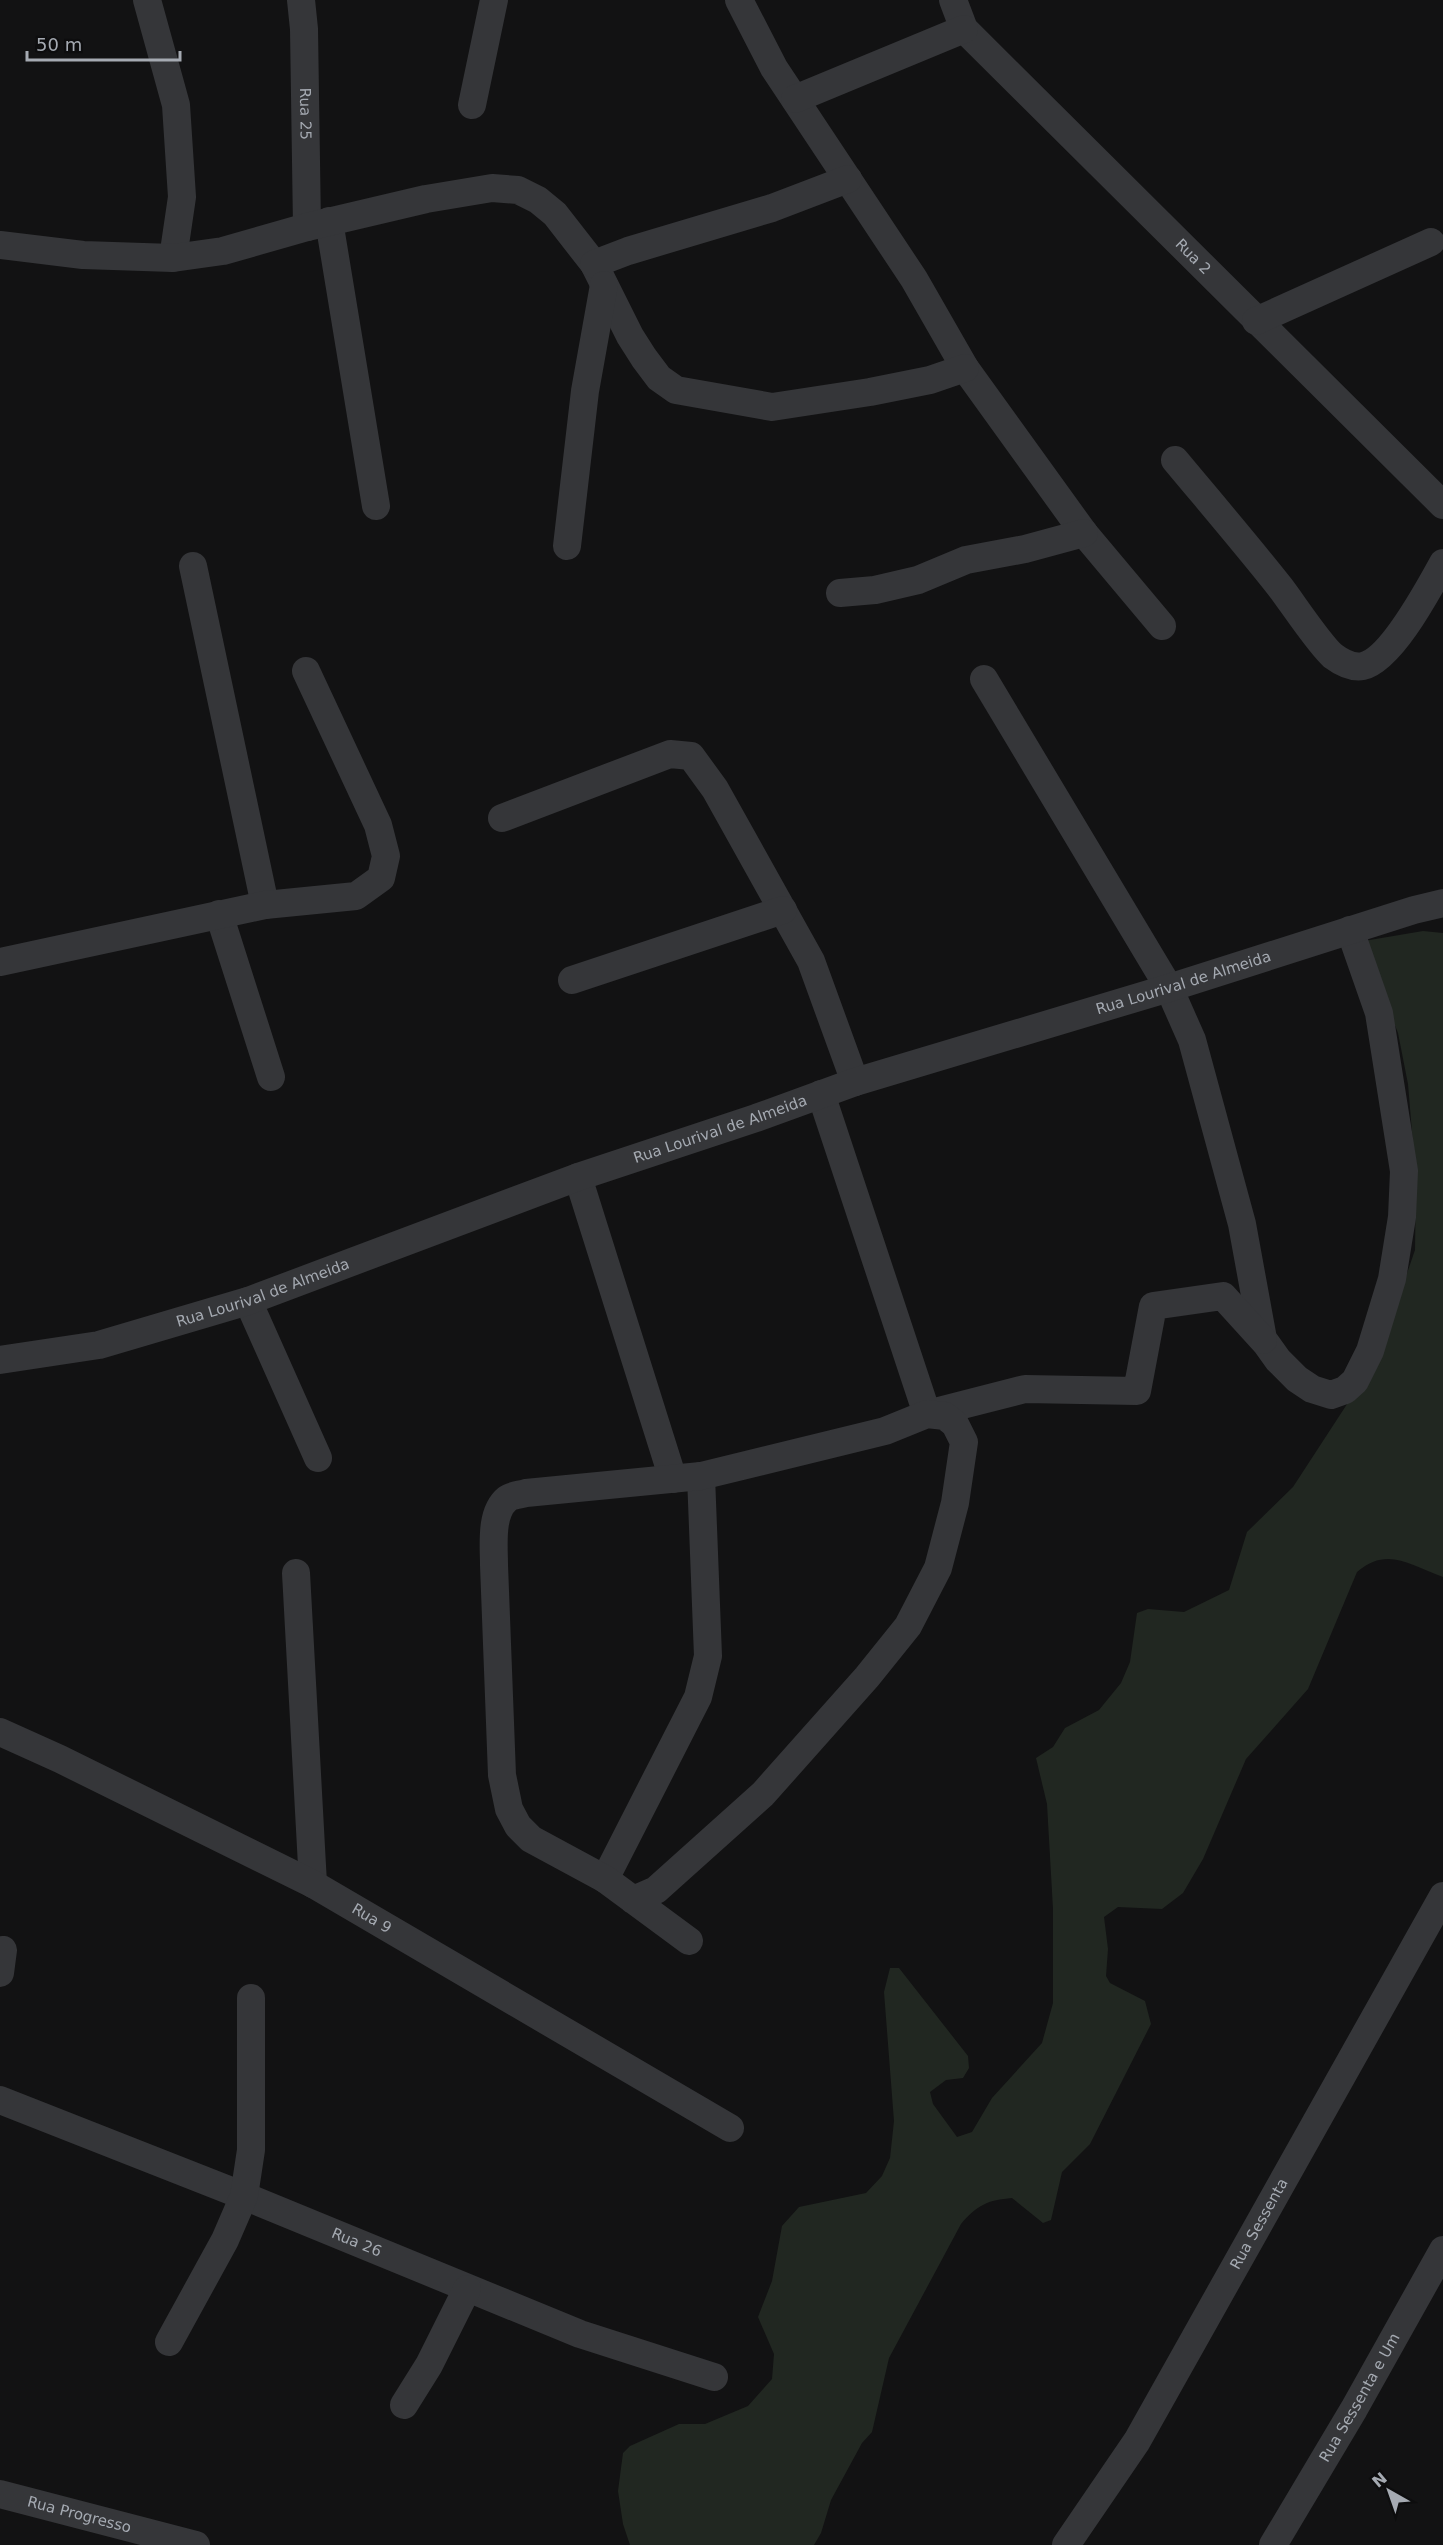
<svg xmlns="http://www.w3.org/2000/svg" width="1443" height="2545" font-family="'DejaVu Sans',sans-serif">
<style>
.green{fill:#212721}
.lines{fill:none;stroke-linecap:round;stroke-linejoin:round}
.minor{stroke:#353639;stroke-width:28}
.labels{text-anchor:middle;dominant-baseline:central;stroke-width:4.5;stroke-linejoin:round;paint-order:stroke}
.street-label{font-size:15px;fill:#a5aab2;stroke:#0d0d0e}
</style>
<rect width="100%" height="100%" fill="#121213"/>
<path class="green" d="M1423,931L1443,933V1577C1410,1565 1387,1546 1357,1572L1308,1689L1246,1759L1203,1859L1183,1893L1162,1909L1118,1907L1104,1917L1108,1949L1106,1976L1110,1983L1145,2001L1151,2024L1090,2144L1062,2172L1051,2220L1043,2223L1012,2198C988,2200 977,2205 961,2224L889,2358L872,2432L862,2443L831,2500L821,2533L814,2545H630L623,2524L618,2491L623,2453L630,2446L679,2424H705L748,2406L772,2379L774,2354L758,2317L772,2281L782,2226L799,2207L866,2193L882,2176L890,2158L894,2121L884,1992L890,1968H899L968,2056L969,2068L963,2078L946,2080L930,2092L933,2104L957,2137L972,2132L992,2098L1042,2043L1053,2003V1909L1047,1804L1036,1758L1053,1747L1065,1728L1099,1710L1121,1683L1130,1662L1137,1613L1148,1609L1184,1612L1229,1590L1247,1532L1293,1487L1379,1355L1415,1250L1416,1180L1408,1084L1398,1033L1374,972L1352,943Z"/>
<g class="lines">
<g class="minor">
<path d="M147,0L176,105L182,197L173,258"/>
<path id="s1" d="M301,0L304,29L307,227"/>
<path d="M739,0L774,68L914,279L965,368L1084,533L1162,626"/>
<path id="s2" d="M953,0L964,29L1443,505"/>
<path d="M795,99L964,29"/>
<path d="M472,105L494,0"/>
<path d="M329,221L376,506"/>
<path d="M0,245L83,255L173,258L223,251L307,227L426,199L492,188L518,190L538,200L555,214L594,264L630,336L644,358L659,378L676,390L772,407L870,392L930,380L965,368"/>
<path d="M594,264L628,251L772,208L848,179"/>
<path d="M1256,321L1431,242"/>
<path d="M1175,460C1210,502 1246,544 1280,587C1293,604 1319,644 1333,656C1341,662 1352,668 1363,666C1392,659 1429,588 1443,563"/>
<path d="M567,546L585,391L604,285"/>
<path d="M193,566L265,905"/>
<path d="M840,593L875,590L918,580L966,560L1025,549L1084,533"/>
<path d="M984,679L1169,988L1192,1040L1242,1224L1263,1339L1278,1360L1297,1379L1312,1389L1331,1395L1345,1390L1355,1381L1370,1351L1392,1279L1402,1217L1404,1171L1379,1013L1350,930"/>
<path d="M502,818L670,754L691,756L715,789L811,961L855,1082"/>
<path d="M219,914L271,1077"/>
<path d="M0,962L265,905L356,896L381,878L386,856L378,825L306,671"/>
<path d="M572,980L783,910"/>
<path d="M821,1094L927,1414L1025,1389L1137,1391L1153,1306L1223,1296L1263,1340"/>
<path d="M578,1177L673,1479"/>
<path d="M248,1301L318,1458"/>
<path id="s3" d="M0,1360L99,1345L248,1301L578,1177L756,1118L855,1082L1169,988L1414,910L1443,903"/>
<path d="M296,1573L313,1884"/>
<path id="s4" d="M0,1732L60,1759L313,1884L730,2128"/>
<path d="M605,1879L698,1697L708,1656L701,1476"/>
<path d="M633,1900L656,1890L763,1794L867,1677L908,1626L938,1568L955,1503L964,1442L955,1424L945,1416L927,1414L885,1431L701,1476L526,1493C520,1495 512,1495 507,1499C490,1513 494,1546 494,1565L502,1775L509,1809L518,1826L531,1839L605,1879L689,1941"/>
<path d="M0,1973L3,1950"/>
<path id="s5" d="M0,2100L244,2196L580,2334L714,2377"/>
<path d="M169,2342L225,2240L244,2196L251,2150V1998"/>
<path d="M404,2405L429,2365L467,2289"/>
<path id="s6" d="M0,2494L196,2545"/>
<path id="s7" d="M1066,2545L1137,2441L1443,1896"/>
<path id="s8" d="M1273,2545L1354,2409L1443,2250"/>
</g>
</g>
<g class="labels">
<g class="street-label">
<text stroke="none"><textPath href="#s1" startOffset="114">Rua 25</textPath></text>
<text stroke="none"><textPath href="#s2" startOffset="354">Rua 2</textPath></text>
<text stroke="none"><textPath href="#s3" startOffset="1244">Rua Lourival de Almeida</textPath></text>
<text stroke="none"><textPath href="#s3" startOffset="758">Rua Lourival de Almeida</textPath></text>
<text stroke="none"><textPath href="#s3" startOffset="272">Rua Lourival de Almeida</textPath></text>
<text stroke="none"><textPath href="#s4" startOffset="416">Rua 9</textPath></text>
<text stroke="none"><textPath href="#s7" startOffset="375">Rua Sessenta</textPath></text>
<text stroke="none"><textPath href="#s5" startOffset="384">Rua 26</textPath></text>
<text stroke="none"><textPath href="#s8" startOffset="171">Rua Sessenta e Um</textPath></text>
<text stroke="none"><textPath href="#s6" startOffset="82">Rua Progresso</textPath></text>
</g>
</g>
<g transform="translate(1389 2491) rotate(320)" stroke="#0d0d0e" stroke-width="4.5" paint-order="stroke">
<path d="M0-4.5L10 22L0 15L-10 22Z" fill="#a5aab2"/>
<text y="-9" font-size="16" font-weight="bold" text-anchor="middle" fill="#a5aab2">N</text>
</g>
<path d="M27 51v9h153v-9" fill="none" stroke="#a5aab2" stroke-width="3"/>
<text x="36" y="51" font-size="18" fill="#a5aab2" stroke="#0d0d0e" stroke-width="4.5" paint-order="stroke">50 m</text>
</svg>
